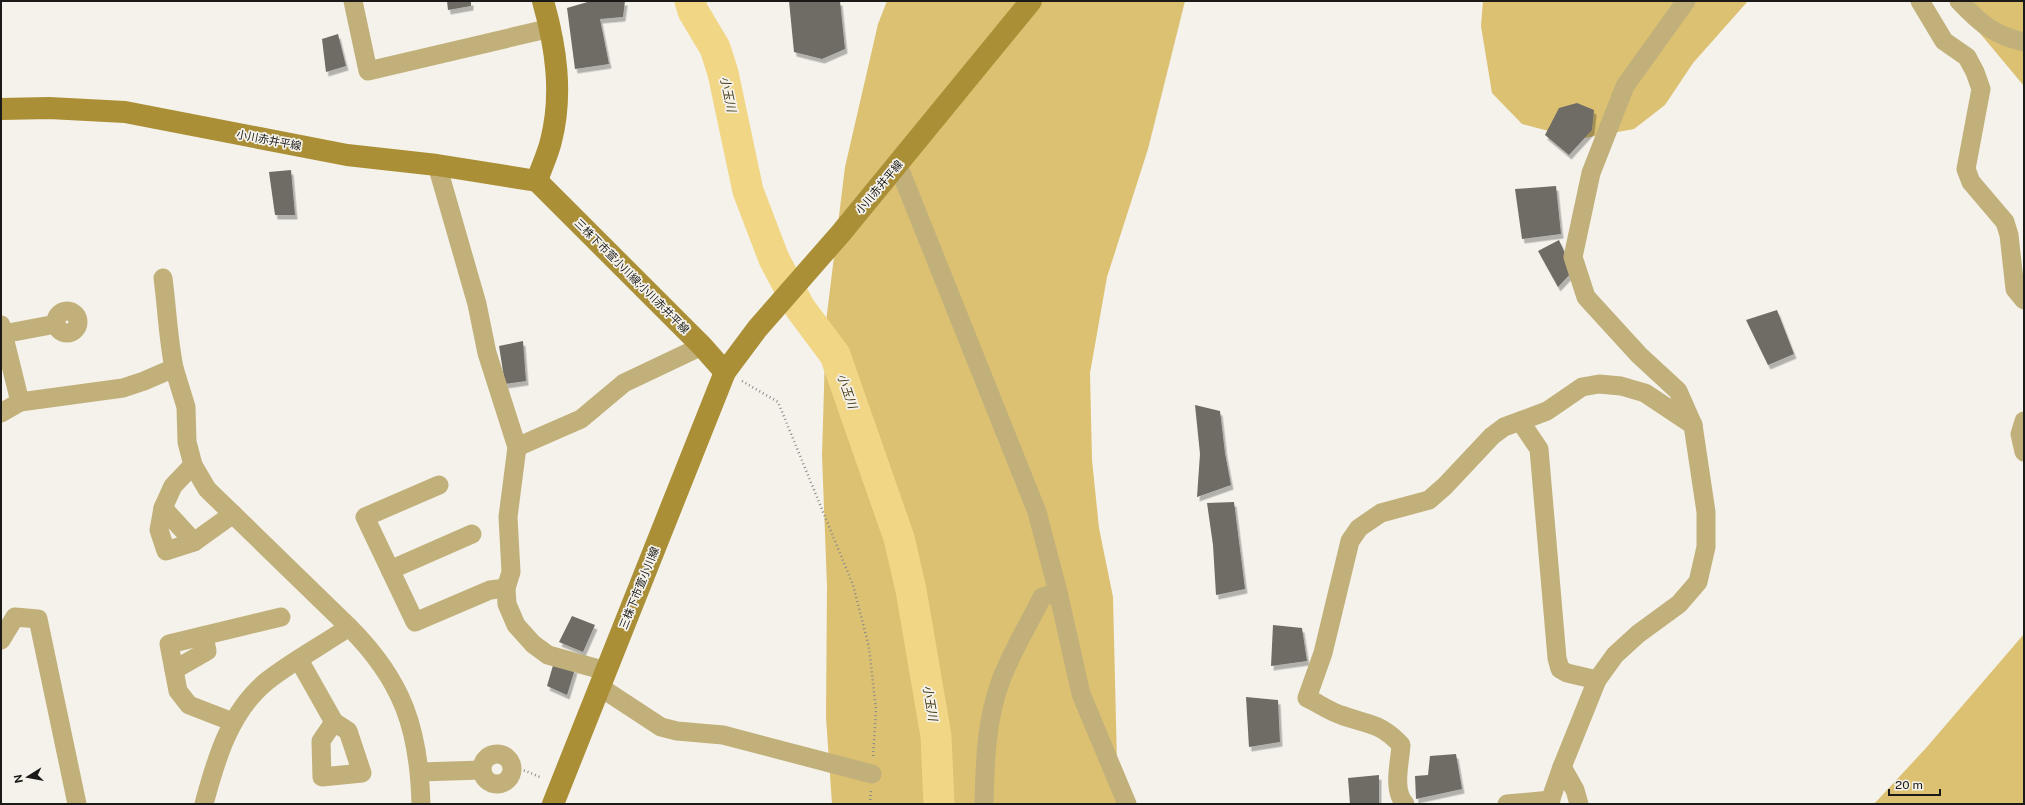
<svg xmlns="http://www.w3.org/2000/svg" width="2025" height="805" font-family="'Public Sans','Noto Sans JP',sans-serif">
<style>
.forest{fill:#dcc172}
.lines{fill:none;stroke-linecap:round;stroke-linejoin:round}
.river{stroke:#f1d686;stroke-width:31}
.building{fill:#6e6c65;filter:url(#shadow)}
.path{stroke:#8b8a85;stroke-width:2.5;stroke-dasharray:1 3;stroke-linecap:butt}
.street{stroke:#c2b07b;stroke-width:19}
.secondary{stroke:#ab8f36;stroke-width:22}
.labels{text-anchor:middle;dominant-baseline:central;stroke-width:3.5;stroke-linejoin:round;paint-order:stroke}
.street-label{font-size:11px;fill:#1b1a18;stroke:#f4f2ea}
.water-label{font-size:12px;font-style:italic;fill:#423714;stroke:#f4f2ea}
</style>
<defs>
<filter id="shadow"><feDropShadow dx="2.5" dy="4.5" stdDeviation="0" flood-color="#0004"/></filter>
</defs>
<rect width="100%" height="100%" fill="#f4f2ea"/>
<g class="forest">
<path d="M887,1H1185L1148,149L1107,277L1090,373L1092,460L1099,528L1113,597L1118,804H832L826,717L827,586L822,455L826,322L845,167L878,24Z"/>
<path d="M1483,1H1748L1693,63L1665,105L1634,129L1579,139L1522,124L1492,93L1481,26Z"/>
<path d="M1953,1H2024V86Z"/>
<path d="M2024,634V804H1874L1926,748Z"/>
</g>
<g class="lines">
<path class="river" d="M690,1L693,11L715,48L723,73L748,191L774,259L800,308L835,355L899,538L911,590L936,736L939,804"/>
</g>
<g class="building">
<path d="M447,1H471V6L448,10Z"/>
<path d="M591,1H625L623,17L600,19L609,64L575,69L567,8Z"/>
<path d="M789,1H840L845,49L822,59L794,52Z"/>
<path d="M338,34L346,66L326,72L322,39Z"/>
<path d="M1577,103L1594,110L1592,130L1569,155L1545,135L1559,108Z"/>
<path d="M291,170L295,215H275L269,172Z"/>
<path d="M1556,186L1561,234L1522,239L1515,189Z"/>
<path d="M1559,240L1573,271L1558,287L1538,251Z"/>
<path d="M1777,310L1794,354L1768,365L1746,320Z"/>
<path d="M523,341L526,381L505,384L499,346Z"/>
<path d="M1195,405L1220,411L1225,453L1231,485L1197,497L1200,454Z"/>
<path d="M1234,502L1245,589L1216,595L1213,545L1207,503Z"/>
<path d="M572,616L595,625L583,652L559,642Z"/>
<path d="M1273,625L1302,628L1307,661L1271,666Z"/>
<path d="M554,662L575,669L567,695L547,686Z"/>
<path d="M1246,697L1278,700L1280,742L1249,747Z"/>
<path d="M1456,754L1462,789L1416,799L1415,776L1428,775L1430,756Z"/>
<path d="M1379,775V804H1350L1348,778Z"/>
</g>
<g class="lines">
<g class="path">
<path d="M742,381L778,402L853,585L869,647L876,710L873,756"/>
<path d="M512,768L526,771L542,778"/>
<path d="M870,804L871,791"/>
</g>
<g class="street">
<path d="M353,1L368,71L551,28"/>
<path d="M1920,1L1944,41L1967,57L1975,72L1981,89L1966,169L1971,182L2005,222L2009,235L2015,289L2024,300"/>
<path d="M1959,1C1980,23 1993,35 2024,42"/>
<path d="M437,165L477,304L487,353L517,447L508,517L511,572L506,588L507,604L516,625L533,644L548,655L606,671"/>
<path d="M898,165L1037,512L1058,592L1081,694L1127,804"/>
<path d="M163,278C167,308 168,338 174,368"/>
<circle cx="67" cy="322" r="11"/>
<path d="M1,325L20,402L123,388L144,381L174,368L186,407L187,442L193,465L207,489L349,627C403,681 419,729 421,804"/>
<path d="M3,334L56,324"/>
<path d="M1,413L20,402"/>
<path d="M1520,421L1539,449L1557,658L1560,669L1567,673L1597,680"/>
<path d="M2024,421L2020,434L2024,452"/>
<path d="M517,447L581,419L624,383L702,346"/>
<path d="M193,465L173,486L163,508L159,530L166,551L194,542L233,514"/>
<path d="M439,485L365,517L415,622L490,590L506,588"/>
<path d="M163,508L194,542"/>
<path d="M390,570L472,534"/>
<path d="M1,640L15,617L38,619L77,804"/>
<path d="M299,660L334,722"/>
<path d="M174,670L207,651L204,636"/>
<path d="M600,687L661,727L677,731L723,735L872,774"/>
<path d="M233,722L189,705L178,691L169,644L281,617"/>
<path d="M334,722L348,731L362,773L322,777L321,741Z"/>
<circle cx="497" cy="769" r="15"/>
<path d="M1562,767L1575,790L1579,804"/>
<path d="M420,772L482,770"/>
<path d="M204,804C216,759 230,711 267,681C291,662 324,644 349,627"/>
<path d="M984,804C985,761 986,720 1001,680C1012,651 1029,624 1042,597L1058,592"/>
<path d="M1405,804C1392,790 1400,763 1401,745C1380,722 1368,725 1341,715C1329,711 1318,703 1307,698L1323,653L1350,541L1359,528L1381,513L1429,500L1445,486L1492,436L1504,427L1547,411L1582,387L1599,384L1621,386L1645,393L1693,425"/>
<path d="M1507,804L1551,800"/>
<path d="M1549,804L1562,767L1597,680L1615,655L1638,634L1679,604L1698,582L1706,547V512L1693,425L1678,391L1639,355L1586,297L1573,257L1591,173L1625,86L1686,1"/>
</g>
<g class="secondary">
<path d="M1,109L49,108L125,112L347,155L437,165L537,181"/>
<path d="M537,181L702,346L725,372"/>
<path d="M537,181C541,168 548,154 551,141C563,94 556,47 543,1"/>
<path d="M553,804L725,372L757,329L841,233L1031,1"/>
</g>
</g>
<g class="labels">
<g class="street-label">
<text transform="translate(269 140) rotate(11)">小川赤井平線</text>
<text transform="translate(879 187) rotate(-50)">小川赤井平線</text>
<text transform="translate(632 276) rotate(45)">三株下市萱小川線;小川赤井平線</text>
<text transform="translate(639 588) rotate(-68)">三株下市萱小川線</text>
</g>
<g class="water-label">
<text transform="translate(728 94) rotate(78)">小玉川</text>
<text transform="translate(847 391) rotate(71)">小玉川</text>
<text transform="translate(930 703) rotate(80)">小玉川</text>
</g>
</g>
<rect width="2025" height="805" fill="none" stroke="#1b1a18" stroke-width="4"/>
<g transform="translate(28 777) rotate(259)" stroke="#f4f2ea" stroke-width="3" paint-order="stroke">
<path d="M0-3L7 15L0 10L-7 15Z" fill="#1b1a18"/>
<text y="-6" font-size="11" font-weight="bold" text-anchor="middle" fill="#1b1a18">N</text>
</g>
<path d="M1889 789v6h51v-6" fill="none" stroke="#1b1a18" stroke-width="2"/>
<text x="1895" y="789" font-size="12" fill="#1b1a18" stroke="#f4f2ea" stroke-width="3" paint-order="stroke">20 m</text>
</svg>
